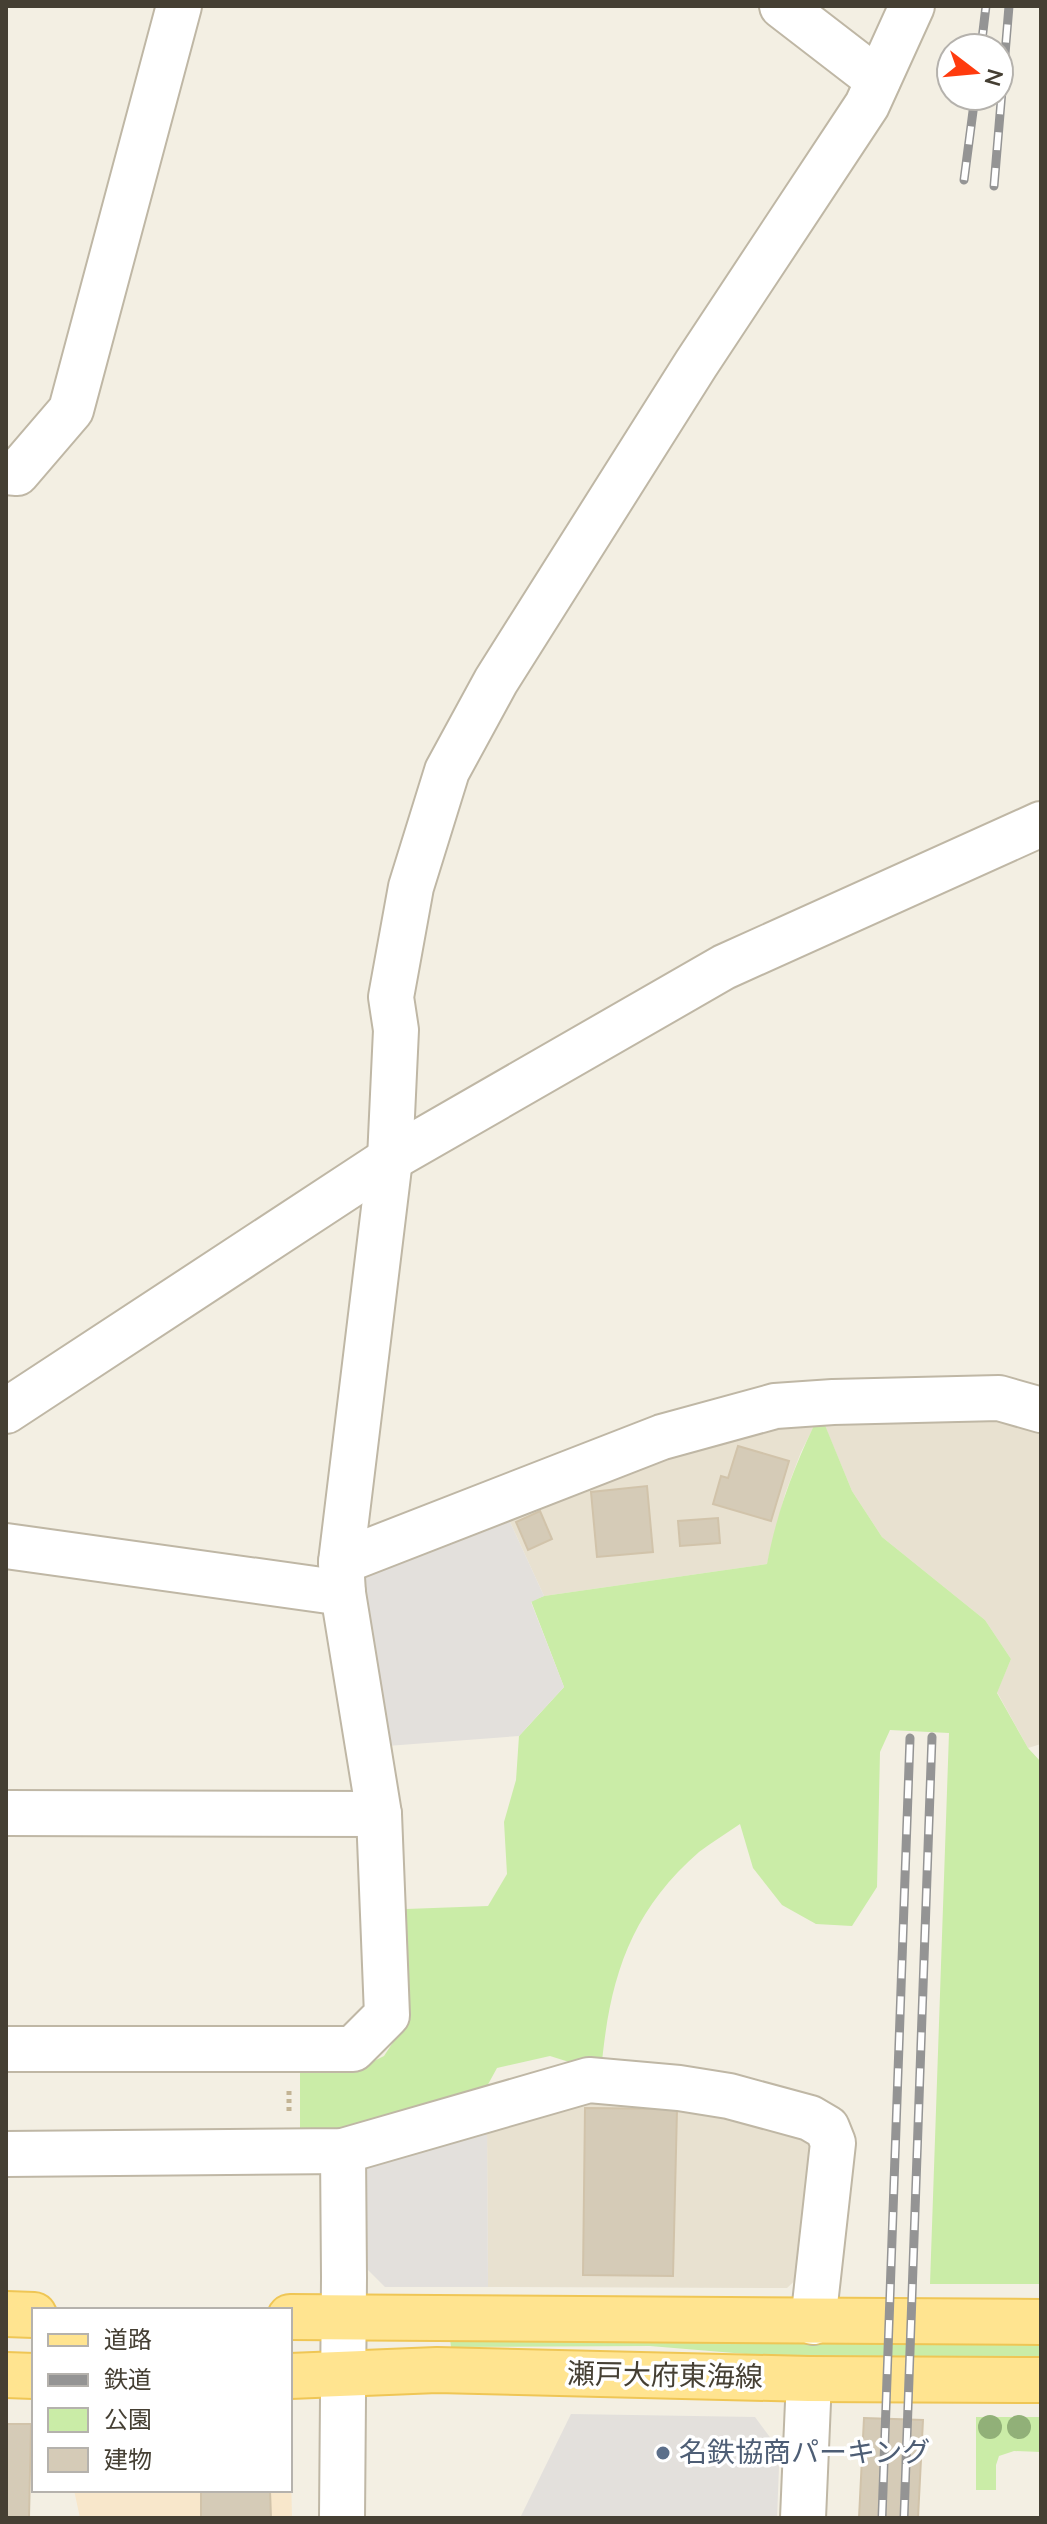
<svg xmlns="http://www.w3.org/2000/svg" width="1047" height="2524" font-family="'Nunito Sans','Noto Sans JP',sans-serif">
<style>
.residential{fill:#e8e1d0}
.commercial{fill:#f8e7cb}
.green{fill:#caeca7}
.parking{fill:#e3e0dc}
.building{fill:#d5cbb7;stroke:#d1c3aa;stroke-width:2}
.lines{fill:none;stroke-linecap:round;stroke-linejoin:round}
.minor-casing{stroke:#bfb7a5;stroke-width:48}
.major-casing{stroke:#efc655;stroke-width:48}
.path{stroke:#c3b494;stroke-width:5;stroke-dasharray:4 4;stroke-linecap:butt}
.minor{stroke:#fff;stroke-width:44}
.major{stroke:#ffe490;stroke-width:44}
.rail-casing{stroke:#949494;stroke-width:9}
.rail{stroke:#fff;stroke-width:6;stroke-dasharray:18;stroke-linecap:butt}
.tree{fill:#91b078}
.service-dot{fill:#5c6f8a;stroke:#fff;stroke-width:3}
.labels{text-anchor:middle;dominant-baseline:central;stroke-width:7;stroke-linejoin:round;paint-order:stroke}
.street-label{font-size:28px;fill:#453f33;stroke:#fff}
.service-label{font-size:28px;fill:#4e5e75;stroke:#fff;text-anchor:start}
</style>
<rect width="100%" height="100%" fill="#f3efe3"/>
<g class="residential">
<path d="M995,1411L1041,1422V1744L1028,1748L997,1692L1011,1659L985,1620L882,1537L852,1491L820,1414L801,1452L785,1494L767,1564L544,1596L505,1511L691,1440L778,1418L820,1413Z"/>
<path d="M586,2093L806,2128L818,2150L802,2274L787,2288L488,2287L487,2122Z"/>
</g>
<path class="commercial" d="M290,2432L292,2518H80L74,2490H290Z"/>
<g class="green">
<path d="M820,1413L852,1491L882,1537L985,1620L1011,1659L997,1693L1028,1748L1041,1762V2284H930L949,1733L890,1730L880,1752L877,1887L852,1926L816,1924L782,1905L753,1868L740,1824C727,1833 712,1842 699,1852C628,1914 609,1982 601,2072L550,2056L497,2068L480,2099L300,2138V2068H360L384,2056L399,2033L404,1997L406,1909L488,1906L507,1874L504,1822L516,1780L519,1736L564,1687L531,1601L544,1596L767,1564C777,1510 796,1462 820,1413Z"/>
<path d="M450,2339L1041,2340V2363L840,2362L650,2346L451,2347Z"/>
<path d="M976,2417H1041V2452L1014,2451L999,2456L996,2465V2490H976Z"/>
</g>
<g class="parking">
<path d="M505,1511L544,1596L531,1602L564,1687L519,1736L387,1746L356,1568Z"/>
<path d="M487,2122L488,2287H385L365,2267V2166Z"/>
<path d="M571,2414L755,2417L772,2440L779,2467L777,2518H520Z"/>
</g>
<g class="building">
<path d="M738,1446L789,1461L771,1521L713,1504L721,1476L728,1478Z"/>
<path d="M647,1486L653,1552L597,1557L591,1492Z"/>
<path d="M540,1511L552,1539L528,1550L516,1522Z"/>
<path d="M718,1518L720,1543L680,1546L678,1521Z"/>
<path d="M585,2108L677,2109L673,2276L583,2275Z"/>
<path d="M864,2418L923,2420L918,2518H859Z"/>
<path d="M6,2424H31L29,2518H6Z"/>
<path d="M201,2490H270L271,2518H201Z"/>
</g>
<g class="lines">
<g class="minor-casing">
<g id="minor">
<path d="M782,6L878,80"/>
<path d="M6,472L17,473L71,410L179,6"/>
<path d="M6,1411L390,1159L724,967L1041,824"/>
<path d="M6,1546L343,1593"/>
<path d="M341,1562L662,1437L775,1406L833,1402L999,1398L1041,1410"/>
<path d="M6,1813L379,1814"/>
<path d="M6,2049H353L387,2015L379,1814L343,1593L341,1562L390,1159L396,1030L391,997L411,887L447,771L496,681L696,364L867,105L912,6"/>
<path d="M6,2154L343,2151L589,2080L679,2088L729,2096L810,2118L827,2128L833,2143L813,2322"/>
<path d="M342,2518L344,2278L343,2151"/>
<path d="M803,2518L809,2379"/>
</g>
</g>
<g class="major-casing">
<g id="major">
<path d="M6,2314L34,2315"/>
<path d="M290,2317L1041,2322"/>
<path d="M6,2375L34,2376"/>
<path d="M290,2376L437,2370L809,2379L1041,2380"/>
</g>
</g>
<path class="path" d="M289,2111V2089"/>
<use href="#minor" class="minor"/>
<use href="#major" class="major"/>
<g class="rail-casing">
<g id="rail">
<path d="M981,48L986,6"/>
<path d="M964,180L975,96"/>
<path d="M994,186L1009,6"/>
<path d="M882,2518L910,1738"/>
<path d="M904,2518L932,1737"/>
</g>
</g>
<use href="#rail" class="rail"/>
</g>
<g class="tree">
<circle cx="990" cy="2427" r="12"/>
<circle cx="1019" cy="2427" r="12"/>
</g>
<circle class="service-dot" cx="663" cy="2453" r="8"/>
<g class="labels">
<g class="street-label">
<text transform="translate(665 2376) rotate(1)">瀬戸大府東海線</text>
</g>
<g class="service-label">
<text x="679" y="2453">名鉄協商パーキング</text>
</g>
</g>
<rect width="1047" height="2524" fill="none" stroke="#453f33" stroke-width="16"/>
<rect x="32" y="2308" width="260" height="184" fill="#ffffff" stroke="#b5b2ad" stroke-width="2"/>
<rect x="48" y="2334" width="40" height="12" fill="#ffe490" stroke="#b5b2ad" stroke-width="2"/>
<text x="104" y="2348" font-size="24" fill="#453f33">道路</text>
<rect x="48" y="2374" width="40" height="12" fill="#949494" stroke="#b5b2ad" stroke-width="2"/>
<text x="104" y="2388" font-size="24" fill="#453f33">鉄道</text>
<rect x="48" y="2408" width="40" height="24" fill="#caeca7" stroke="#b5b2ad" stroke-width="2"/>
<text x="104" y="2428" font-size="24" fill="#453f33">公園</text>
<rect x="48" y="2448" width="40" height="24" fill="#d5cbb7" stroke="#b5b2ad" stroke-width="2"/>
<text x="104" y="2468" font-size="24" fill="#453f33">建物</text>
<g transform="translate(975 72) rotate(106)"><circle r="38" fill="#ffffff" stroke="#b5b2ad" stroke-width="2"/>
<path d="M0-6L14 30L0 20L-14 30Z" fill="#ff3b0e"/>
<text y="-12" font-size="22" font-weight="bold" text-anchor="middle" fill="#453f33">N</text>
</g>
</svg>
